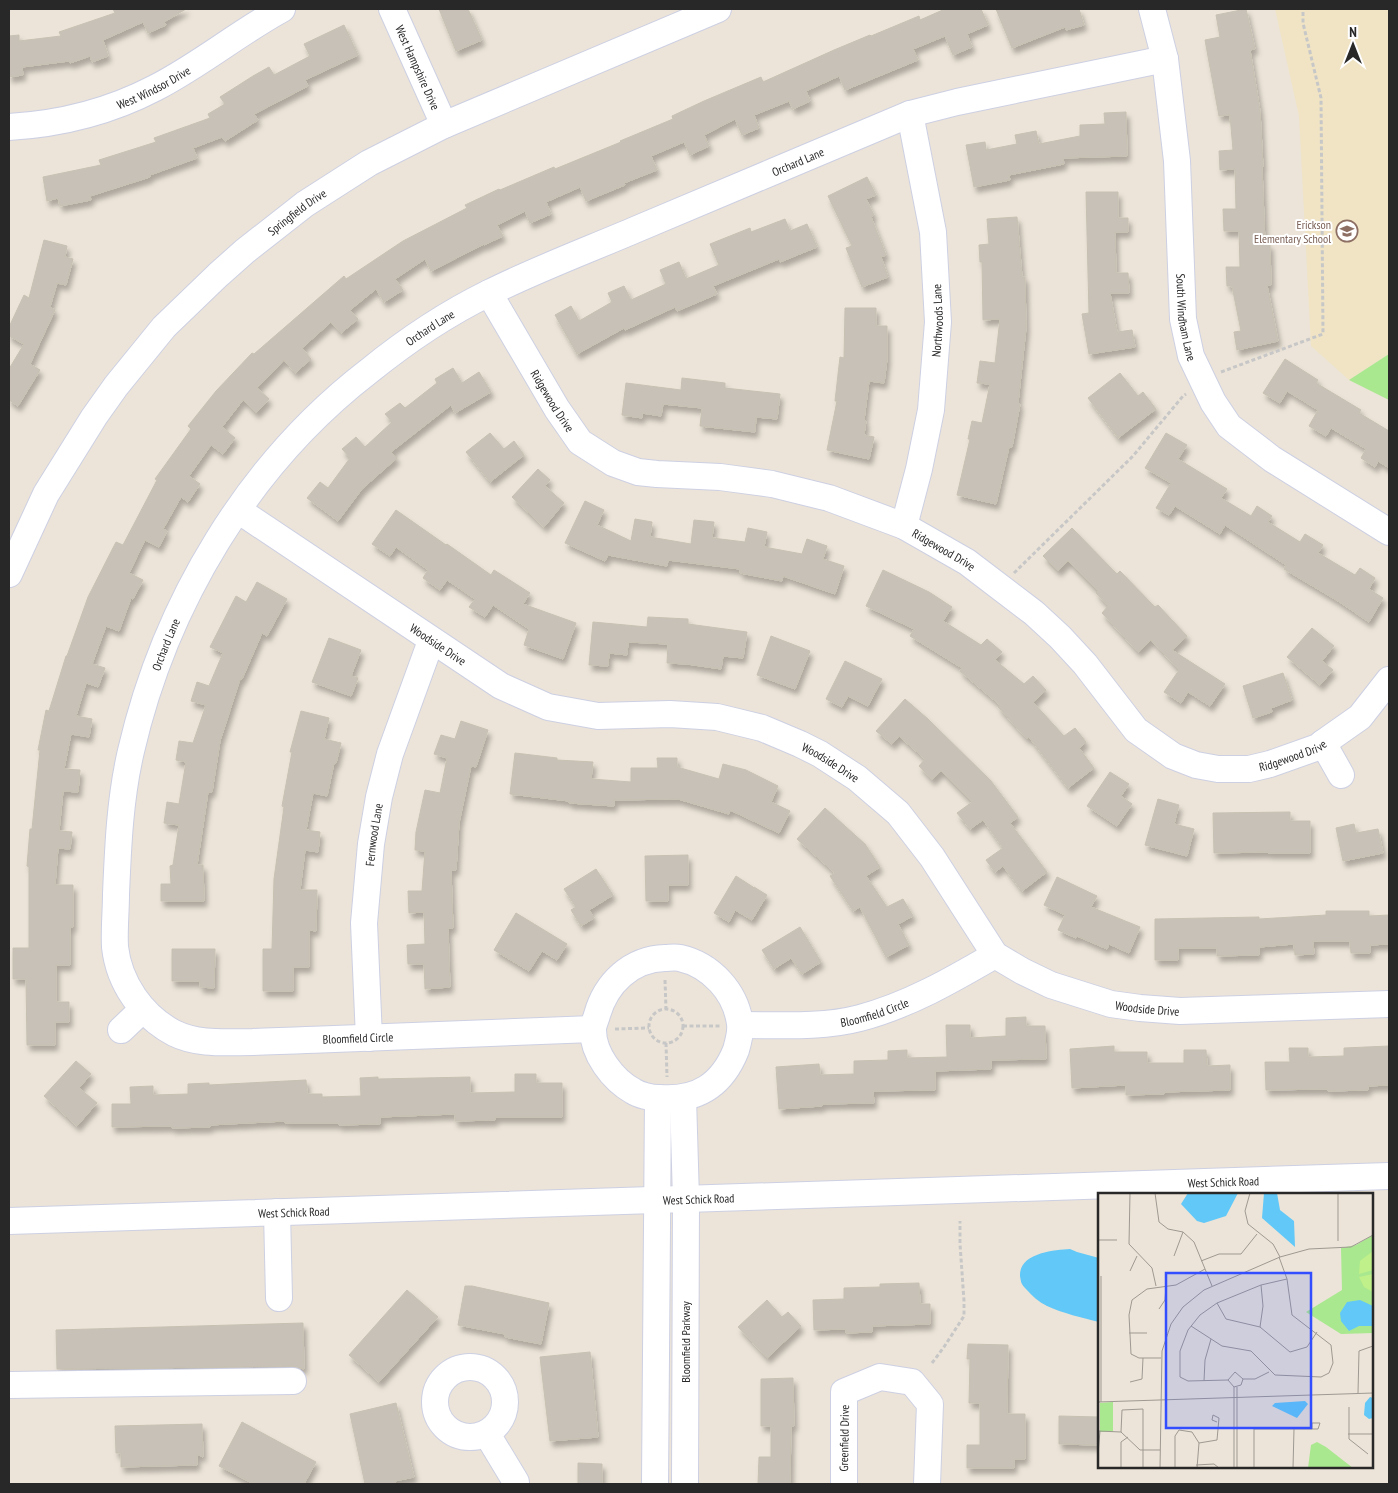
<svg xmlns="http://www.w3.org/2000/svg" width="1398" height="1493" font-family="'PT Sans Narrow',sans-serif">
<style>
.education{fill:#f0e4c5}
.green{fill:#a9e88f}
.water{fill:#61c8f8}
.building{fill:#c7c1b8;stroke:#c7c1b2;filter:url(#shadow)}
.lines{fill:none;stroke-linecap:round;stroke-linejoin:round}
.minor-casing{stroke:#cdd0e3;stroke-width:28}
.path{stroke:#c7c7c7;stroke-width:3;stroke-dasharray:4 2.5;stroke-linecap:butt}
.minor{stroke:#fff;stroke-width:26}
.labels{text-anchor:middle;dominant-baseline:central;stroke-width:4;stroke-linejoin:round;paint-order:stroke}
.street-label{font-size:12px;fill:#282828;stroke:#fff}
.education-label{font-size:12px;fill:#785e54;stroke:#fff;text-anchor:end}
.inset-road{fill:none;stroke:#9e9992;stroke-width:1}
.view{fill:#324eff;fill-opacity:0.15;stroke:#324eff;stroke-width:2.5}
.inset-edge{fill:none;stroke:#282828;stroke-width:2.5}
</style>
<defs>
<filter id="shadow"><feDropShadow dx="3" dy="5.5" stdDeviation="2.5" flood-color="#0004"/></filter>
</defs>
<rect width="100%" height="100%" fill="#ece4d8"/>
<path class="education" d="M1275,9H1389V354L1349,380L1311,346L1299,116Z"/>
<path class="green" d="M1389,354V400L1349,380Z"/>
<path class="water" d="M1070,1249L1077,1252L1099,1258V1322C1083,1318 1062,1313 1047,1306C1039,1302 1032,1296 1026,1289C1021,1284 1021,1282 1020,1276C1019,1253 1054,1250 1070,1249Z"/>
<g class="building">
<path d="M113,9H186L164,22L166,25L148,33L143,22L103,40L108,56L92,62L90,56L70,63L69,61L22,67L23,75L9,77V36L19,35V41L61,36L59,32L115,13Z"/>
<path d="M439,9H468L482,40L456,51Z"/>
<path d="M945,9H981L988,25L967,34L972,47L953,55L945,36L913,49L918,60L845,90L839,76L806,91L810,101L793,109L789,101L754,115L759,128L742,135L735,119L704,135L709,146L690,155L684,142L651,156L657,170L624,183L625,185L586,201L580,187L546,202L551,214L530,223L525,211L497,225L503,236L484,245V244L431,271L425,259L395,279L403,290L384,302L376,289L350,310L358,319L341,333L331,322L302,348L311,359L295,373L284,360L257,388L269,399L256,413L243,400L222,427L235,438L223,454L211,445L189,476L200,484L188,502L181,497L163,529L167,531L159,547L145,540L129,573L143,580L133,599L131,598L119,631L106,626L92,664L105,668L98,687L86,683L76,716L92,719L89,737L71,734L64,769L80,770L78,792L63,791L59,831L72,832L70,849L58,848L55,885H73V927H70V965H56V1002H69V1022H55V1045H27L26,979H13V948H29V867L27,866L30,829H32L40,750H38L46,710L49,711L66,656H67L88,597L116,542L123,545L157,480L155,479L191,429L188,426L216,391L252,353L254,354L344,276L346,279L403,241L467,208L465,205L499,189L500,190L554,167L555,169L621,142L620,141L673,119L672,116L704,101L761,77L763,82L834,50L870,35L871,36L919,16L920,20Z"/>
<path d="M996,9H1079L1084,25L1066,30L1065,27L1012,48Z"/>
<path d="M1246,9L1255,49L1250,50L1260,111L1263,167H1262L1265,244H1270L1271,285H1267L1278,341L1237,350L1234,332L1241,331L1232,286H1227L1226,267H1240L1239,231H1224L1223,209H1236L1235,169L1220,170L1219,151L1233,150L1230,115L1219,116L1205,40L1220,37L1216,15Z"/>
<path d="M344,25L358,55L305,80L308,86L254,114L258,120L225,141L222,137L193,148L197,158L150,175V177L90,196L91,200L60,206L58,198L47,201L43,177L101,165L99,160L156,142L154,138L210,118L208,114L225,104L220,97L253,76L269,67L274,75L310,56L304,44Z"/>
<path d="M1126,112L1127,156L1063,158L1064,164L1009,175L1010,180L974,187L966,145L985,142L986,150L1017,144L1015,135L1036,131L1039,144L1080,136V125L1105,124L1104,113Z"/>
<path d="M867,177L876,195L866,199L874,215L871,217L886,255L881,257L888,277L862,287L846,248L852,246L828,196Z"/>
<path d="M1086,192H1118V218H1128V232H1115L1116,273H1128L1129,293H1110L1117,332L1132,330L1135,347L1089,354L1082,314L1089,313Z"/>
<path d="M1017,217L1022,277H1025L1026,328L1018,403L1020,404L1012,447H1009L996,504L957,495L970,439H968L972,421L982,423L990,384L977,383L980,361L995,363L1000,319L983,320L982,262H980L979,245L989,244L987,219Z"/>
<path d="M785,219L790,231L807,224L817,247L780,262L779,259L713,286L717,294L677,311L675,307L625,330L624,328L577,354L555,315L571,306L579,321L612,302L608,293L624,286L631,300L666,284L660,270L679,262L686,279L719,265L710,244L750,228L751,232Z"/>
<path d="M44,240L67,246L65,257L73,259L66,285L57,283L50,307L55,310L30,364L40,370L18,406L9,400V369L24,344L9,336V327L24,295L29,298Z"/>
<path d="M845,308H876V326H887V359L884,383L869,381L864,420L866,421L864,435L874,437L869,459L827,450L837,401H835L840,357L844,358Z"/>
<path d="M1285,359L1318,380L1316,383L1361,410L1359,413L1389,431V468L1378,461L1375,467L1361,458L1366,449L1331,428L1326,436L1309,426L1318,410L1287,391L1280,403L1263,393Z"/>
<path d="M453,368L462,383L479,372L491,392L455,413L451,405L391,452L397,458L362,489L338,521L307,498L320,482L328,488L350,458L342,449L356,437L365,447L392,422L385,414L400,403L405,408L437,383L435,379Z"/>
<path d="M1120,373L1138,396L1143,392L1156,409L1118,438L1088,398Z"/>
<path d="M682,378L725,383V388L780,394L777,419L756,417L755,432L700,426L702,408L663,404L661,416L642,413V418L622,415L626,383L681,390Z"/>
<path d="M490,433L504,449L514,441L524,455L490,482L466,452Z"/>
<path d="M1166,433L1187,445L1178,459L1227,489L1221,498L1251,516L1257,506L1272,516L1268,522L1300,542L1305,534L1323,545L1318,553L1355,575L1360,568L1375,578L1369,589L1383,598L1369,622L1338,601L1284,569L1286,565L1225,525L1220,534L1175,506L1169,515L1156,508L1171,483L1145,468Z"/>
<path d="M538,469L550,480L545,486L564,503L544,527L512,497Z"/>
<path d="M585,501L604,510L597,525L631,541L635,519L652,522L650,537L691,544L694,520L714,522L712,538L745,542L748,528L767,532L764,547L802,554L807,539L827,546L823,559L844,566L835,594L783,576L782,581L740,573V569L668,560L667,566L608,555L605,561L565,543Z"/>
<path d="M396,510L446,545L447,544L491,575L494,570L530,593L523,604L576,623L563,659L524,645L529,629L493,605L485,617L469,607L475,599L447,580L440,590L423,578L428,570L396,547L390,556L372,544Z"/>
<path d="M1072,528L1117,574L1120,571L1155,607L1158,605L1187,636L1172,650L1225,684L1210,706L1188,692L1181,703L1164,692L1179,670L1151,640L1138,652L1102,613L1108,606L1096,593L1098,591L1068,561L1058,571L1043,556Z"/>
<path d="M883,570L929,592L952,607L943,621L981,645L987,639L1002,652L995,660L1024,684L1033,676L1046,690L1033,702L1064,736L1075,728L1086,742L1079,748L1094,768L1068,788L1029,737L1027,739L998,707L1000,705L960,671L962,668L910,636L914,629L866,606Z"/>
<path d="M257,582L287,599L267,636L262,633L242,679H240L220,741L212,792H208L197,865H203L204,901H161V884H171L170,866L173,865L179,825L164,823L167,802L179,804L186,762L176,760L179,741L193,743L206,705L191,701L197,682L209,686L223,653L210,647L236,596L246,602Z"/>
<path d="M648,617L688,619V624L747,632L743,658L723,656L721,669L687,664L667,663L668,644L628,642L627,655L609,653L608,666L589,665L593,622L647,627Z"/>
<path d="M1312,628L1334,646L1322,661L1333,670L1320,685L1287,657Z"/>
<path d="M771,636L810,651L795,689L757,675Z"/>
<path d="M329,638L361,650L351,676L358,678L351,696L312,682Z"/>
<path d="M845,661L882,679L868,706L848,696L842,707L826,699Z"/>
<path d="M1283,673L1292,700L1271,708L1272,712L1253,718L1243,686Z"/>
<path d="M905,699L928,719L991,781L1018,817L1010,823L1047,872L1022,891L1003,866L995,872L986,860L1003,848L983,820L970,829L957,813L972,802L941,771L932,780L919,766L925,759L899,736L892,744L876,731Z"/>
<path d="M301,711L329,718L324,739L341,743L336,763H334L327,796L313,793L306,830L320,832L318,852L305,850L300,890H317L316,931L309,930V967H293V991H263V949H272L274,879L284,807L282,806L292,752H290Z"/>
<path d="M461,721L488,730L476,767L471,766L459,823L456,870H451L453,928H448L450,987L425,989L424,964H408L407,945L425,944L424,912L409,913L408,891H422L425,851L415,850L416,832L425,790L440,793L447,758L434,754L441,735L455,739Z"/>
<path d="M515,753L557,758V760L593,762L591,779L631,782V768H658L657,758H677V767L719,779L723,764L746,770L778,786L771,802L790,811L779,833L730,810L729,814L678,799L614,800V806L569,803V801L510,794Z"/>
<path d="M1110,772L1129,784L1121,796L1132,804L1117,826L1087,806Z"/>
<path d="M1158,799L1179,805L1174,824L1194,829L1187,856L1145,845Z"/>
<path d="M825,808L865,844L880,867L866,876L887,907L903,899L913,916L898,924L909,945L886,957L860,907L853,911L830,876L835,873L797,839Z"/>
<path d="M1290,812V821H1310V853H1268V852L1214,853L1213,813Z"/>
<path d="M1354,824L1356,833L1378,829L1383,853L1343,861L1336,828Z"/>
<path d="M688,855V885H668V901H646L645,856Z"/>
<path d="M596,869L613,895L589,910L594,918L581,926L571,910L576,907L564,889Z"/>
<path d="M736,876L753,887L752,889L754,887L767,895L752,920L735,910L729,922L714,913Z"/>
<path d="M1057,877L1097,896L1091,907L1140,927L1129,953L1109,944L1107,949L1077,936L1076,938L1058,930L1065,915L1044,905Z"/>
<path d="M1326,911H1369V916L1389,915V944L1370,945V953H1351L1350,941H1313L1314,954L1295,955L1294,944L1259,947V955L1217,956V948H1178V960H1155V919L1259,917V919L1326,915Z"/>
<path d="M516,913L567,944L557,960L542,951L529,971L494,950Z"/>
<path d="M800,927L821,962L802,974L791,958L774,969L762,950Z"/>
<path d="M172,949H215L214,988L200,987V981H172Z"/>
<path d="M1026,1017V1026H1045L1046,1059L991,1060V1069L935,1071V1090L873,1091L874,1103L822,1104V1106L779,1109L776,1067L819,1064L820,1075L854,1074V1061L888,1060V1051L907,1050V1058L947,1057L946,1025H970V1038L1006,1036V1018Z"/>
<path d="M1114,1046V1052H1147V1063H1184V1050H1206L1207,1066L1230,1065V1090L1164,1092V1094L1126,1095V1085L1072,1088L1070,1049Z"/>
<path d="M1389,1046V1085L1368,1086V1090L1328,1091V1089L1266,1090L1265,1062H1290L1289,1048H1308V1057L1344,1056V1048Z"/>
<path d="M76,1061L91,1074L79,1088L97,1103L77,1126L44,1096Z"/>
<path d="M515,1074H536V1083H562V1117H495V1120L455,1121V1114L380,1117V1124L339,1125V1123H285V1121L210,1125V1127L172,1128V1126L112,1127V1104H131L130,1087L153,1086V1095L188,1094V1084L209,1083V1085L306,1080L307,1094H322V1097L361,1096L360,1078L378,1077V1079L470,1077V1093L515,1092Z"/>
<path d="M919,1283L920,1304H930V1324L872,1326V1332L846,1333V1329L814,1330L813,1300L844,1299V1288L880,1287V1284Z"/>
<path d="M465,1286H472L549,1303L541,1344L505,1337V1334L458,1325Z"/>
<path d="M407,1290L438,1317L379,1382L349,1355Z"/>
<path d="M767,1300L782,1317L788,1312L801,1326L767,1358L738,1327Z"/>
<path d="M303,1323L304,1369L293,1366L57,1369L56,1330Z"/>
<path d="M968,1344L1008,1345L1007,1414H1025V1459H1014V1468H967V1445H980V1403H969L970,1359H967Z"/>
<path d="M590,1352L598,1437L550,1441L540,1357Z"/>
<path d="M793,1378L794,1426H791L790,1484H758L759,1457H771V1426H761V1379Z"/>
<path d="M396,1403L414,1477L395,1481V1484H365L350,1414Z"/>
<path d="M1059,1416L1099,1417V1445L1059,1444Z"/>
<path d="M242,1422L316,1462L304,1484H254L219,1466Z"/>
<path d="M202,1424L203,1457L197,1454V1465L121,1467V1453H116L115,1426Z"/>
<path d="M578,1463L602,1464V1484H578Z"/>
</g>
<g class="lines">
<g class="minor-casing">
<g id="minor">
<path id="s1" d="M392,9L444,125"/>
<path id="s2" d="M1152,9L1165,59L1177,161L1183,319L1191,356L1213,402L1229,426L1272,459L1389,532"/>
<path id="s3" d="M9,127C60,124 109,112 155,88C200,65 238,33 282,9"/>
<path id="s4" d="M489,293L557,409L580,442L613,463L638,472L657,474L720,477L772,484L829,498L904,526L967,562L1034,613L1060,637L1085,664L1136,730L1173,756L1196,765L1218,769H1249L1270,764L1318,747L1323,743L1360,717L1389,680"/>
<path id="s5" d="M238,510L501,686L548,707L598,716L670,714L717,717L762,728L800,744L820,754L857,778L898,813L932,857L995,955L1022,971L1051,985L1111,1004L1140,1008L1180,1011L1389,1004"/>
<path id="s6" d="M904,526L919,469L931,410L938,322L933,232L910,114"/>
<path id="s7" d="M9,574L46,494L94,417L116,386L164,327L218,275L245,251L305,204L369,163L444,125L718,9"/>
<path d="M1323,743L1341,775"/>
<path d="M665,958C669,958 675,957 680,958C711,965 736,992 740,1024C741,1031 738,1043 736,1050C722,1085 697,1101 659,1098C651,1098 639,1095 633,1091C613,1080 593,1054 593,1030C593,1025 596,1019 597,1015C606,983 631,959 665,958Z"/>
<path id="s8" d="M741,1025C780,1025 822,1028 860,1018C909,1005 952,980 995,955"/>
<path id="s9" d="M593,1029C498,1033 402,1037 306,1040C289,1041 271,1041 253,1042C226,1042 198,1045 174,1033C142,1016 119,983 115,947C114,930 116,911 116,894C118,846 120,798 131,751C165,604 248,464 369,371C406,341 446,314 489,293C537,269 588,250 637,229C728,191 819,152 910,114L957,102L1165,59"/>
<path d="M121,1030L143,1009"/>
<path id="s10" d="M369,1038L364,923L371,844L379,797L390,754L431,641"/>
<path d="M683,1098L686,1199L685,1484"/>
<path d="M277,1212L279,1298"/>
<path id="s11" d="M9,1221L1389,1176"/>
<circle cx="470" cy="1402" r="35"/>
<path d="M9,1385L293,1381"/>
<path d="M487,1434L516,1482V1484"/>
<path d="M655,1484L658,1098"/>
<path d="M844,1484V1392L880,1377L912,1382L930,1404L927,1484"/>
</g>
</g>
<g class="path">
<path d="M1221,372L1323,334L1321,98L1303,23V9"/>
<path d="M1014,573L1133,456L1183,396L1186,394"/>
<path d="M665,980L666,1009"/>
<circle cx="666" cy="1026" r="17"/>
<path d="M683,1026H720"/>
<path d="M615,1029L649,1028"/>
<path d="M666,1043L667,1077"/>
<path d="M932,1363L944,1347L964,1316V1301L960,1244V1221"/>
</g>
<use href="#minor" class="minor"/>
</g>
<defs>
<g id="school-ring" transform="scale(1.125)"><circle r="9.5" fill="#fff" stroke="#8d6e63" stroke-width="1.5"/><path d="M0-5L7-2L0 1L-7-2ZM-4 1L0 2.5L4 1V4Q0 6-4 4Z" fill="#8d6e63"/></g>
</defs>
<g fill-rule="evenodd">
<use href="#school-ring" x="1347" y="231"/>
</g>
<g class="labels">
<g class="street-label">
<text stroke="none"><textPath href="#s1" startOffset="64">West Hampshire Drive</textPath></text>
<text stroke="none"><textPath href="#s3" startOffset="151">West Windsor Drive</textPath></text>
<text stroke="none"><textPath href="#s9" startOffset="1662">Orchard Lane</textPath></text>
<text stroke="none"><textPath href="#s7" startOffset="469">Springfield Drive</textPath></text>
<text stroke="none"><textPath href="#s2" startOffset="311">South Windham Lane</textPath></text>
<text stroke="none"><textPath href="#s6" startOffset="209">Northwoods Lane</textPath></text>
<text stroke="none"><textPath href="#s9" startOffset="1258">Orchard Lane</textPath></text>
<text stroke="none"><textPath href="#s4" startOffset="125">Ridgewood Drive</textPath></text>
<text stroke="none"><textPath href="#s4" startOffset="560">Ridgewood Drive</textPath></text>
<text stroke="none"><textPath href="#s9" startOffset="838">Orchard Lane</textPath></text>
<text stroke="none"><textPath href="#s5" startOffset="241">Woodside Drive</textPath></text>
<text stroke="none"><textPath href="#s4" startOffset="995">Ridgewood Drive</textPath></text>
<text stroke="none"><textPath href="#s5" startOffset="661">Woodside Drive</textPath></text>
<text stroke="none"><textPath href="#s10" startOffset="204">Fernwood Lane</textPath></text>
<text stroke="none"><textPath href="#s5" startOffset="1081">Woodside Drive</textPath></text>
<text stroke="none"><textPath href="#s8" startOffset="135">Bloomfield Circle</textPath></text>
<text transform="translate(358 1038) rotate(-2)">Bloomfield Circle</text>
<text stroke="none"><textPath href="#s11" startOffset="1215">West Schick Road</textPath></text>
<text stroke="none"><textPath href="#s11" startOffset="690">West Schick Road</textPath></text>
<text stroke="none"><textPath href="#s11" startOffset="285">West Schick Road</textPath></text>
<text transform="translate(685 1342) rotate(-90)">Bloomfield Parkway</text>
<text transform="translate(844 1438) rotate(-89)">Greenfield Drive</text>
</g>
<g class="education-label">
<text x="1331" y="224">Erickson<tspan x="1331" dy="14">Elementary School</tspan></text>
</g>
</g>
<g transform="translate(1098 1193)">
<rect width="275" height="275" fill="#ece4d8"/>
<path d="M275,42V140L243,141L208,119L244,97L243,55L258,52ZM15,209V239H2V210ZM219,249L228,254L255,275H210L213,252Z" fill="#a9e88f"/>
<path d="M275,58V77L261,81L262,68ZM275,81V99L266,94L261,84Z" fill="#c0f089"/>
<path d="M90,0H140L128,23L106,30L99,28L83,11ZM166,0H179L182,17L196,28L197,54L164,25ZM262,107L275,113V133H261L251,138L243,128L242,120L249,109ZM272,204L275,205V225L271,226L266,222L267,210ZM207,208L210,211L199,225L174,213L177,210Z" fill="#61c8f8"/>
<path class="inset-road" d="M32,0L31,51L54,75L58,93M57,0L61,29L70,36L85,39L96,49L114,93M152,0L147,18L150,31L175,51L182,64M0,47H19M240,48V0M76,63L85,39M103,68L121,61H143L159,41M32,78L39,63M119,110L128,126L162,134L192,159L209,154L219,139M61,116L67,107L68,93M93,133L124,153L153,158L177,182L223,184L231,180L235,170L233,152L194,122L189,86L181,64M162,134L165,113L163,92M31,140H49M63,165H41L33,161L31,122L34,107L49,96L78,92L107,76M145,186H157L171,179M130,187L90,188L82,184V158L90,137L102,122L119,110L163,92L189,86M130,187L136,194L143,192L145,186M130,187L137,179L145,186M106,188L107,167L113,146M32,189L44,186L45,165M139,194V275M260,200L261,158L275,153M0,209L275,200M3,209V83M251,214V246L270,261M0,238L23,239L42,257H62M23,239L24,217L45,216V275M250,241H275M101,250L119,247L121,225L115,222L114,227L119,229M0,261L2,238M98,272L116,271L121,275M23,275V249L30,244M62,275L64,158L73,131L85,114L106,97L182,64L211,56L253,54L275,42M77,275V243L81,237L94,239L101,250M99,275L101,250M136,275V194M156,275V236H220L222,230H214V236M195,275L196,236"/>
<path class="view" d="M68,80H213V235H68Z"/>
<rect width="275" height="275" class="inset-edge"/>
</g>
<rect width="1398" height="1493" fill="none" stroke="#282828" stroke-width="20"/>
<g transform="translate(1353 45)" stroke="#ffffff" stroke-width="4" paint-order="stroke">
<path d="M0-4L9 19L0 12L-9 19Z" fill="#282828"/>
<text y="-8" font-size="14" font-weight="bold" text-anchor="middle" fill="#282828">N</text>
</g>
</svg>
